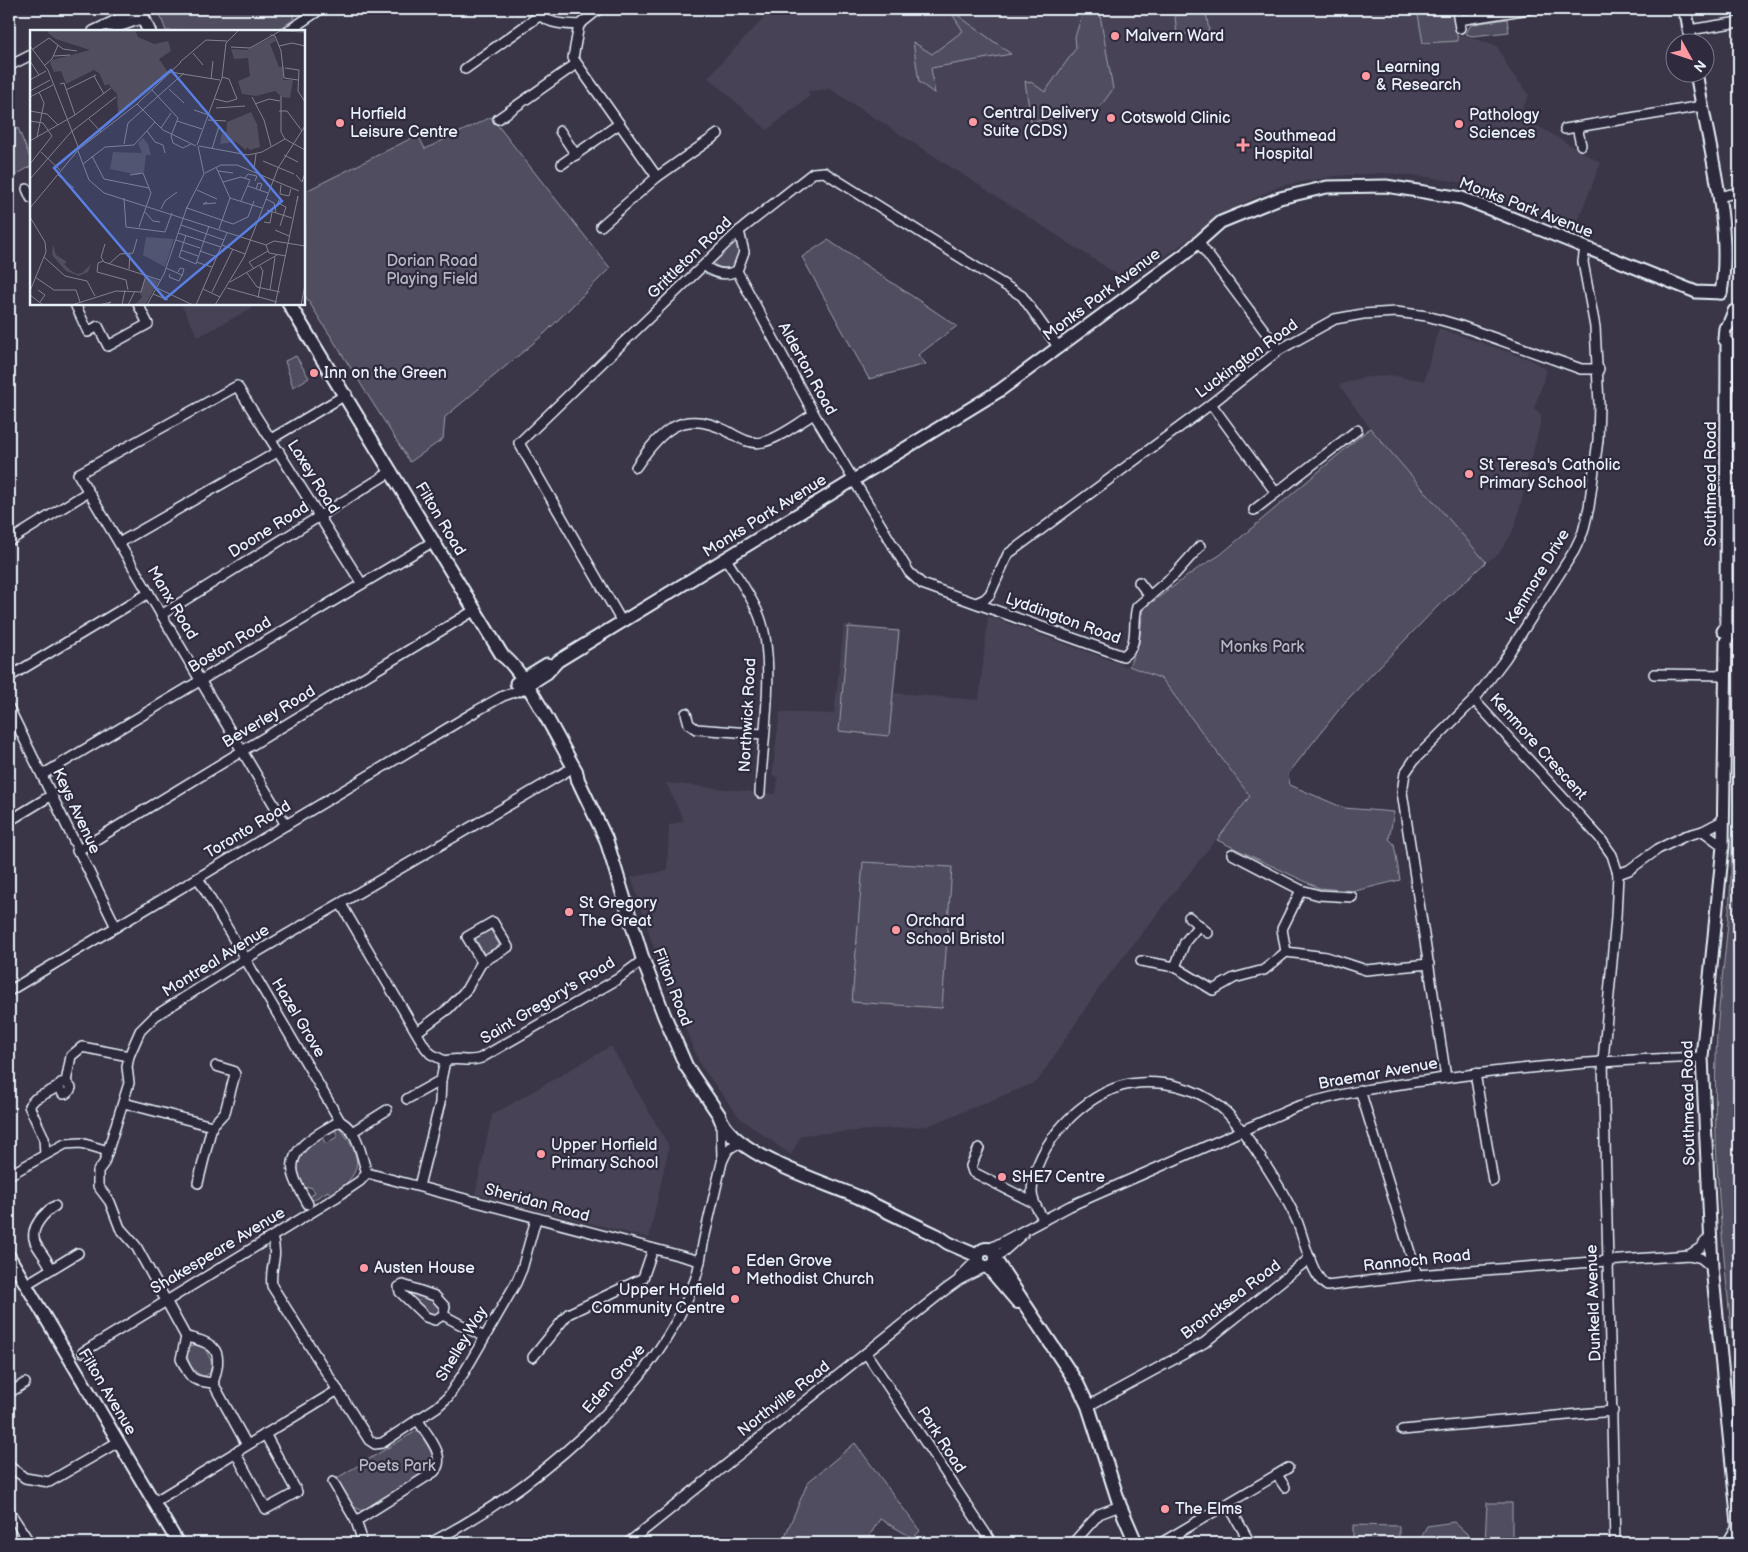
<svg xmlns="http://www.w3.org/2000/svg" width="1748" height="1552" font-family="'Balsamiq Sans',sans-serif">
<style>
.built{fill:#464354}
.green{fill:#504e5f;stroke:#9ca0ac}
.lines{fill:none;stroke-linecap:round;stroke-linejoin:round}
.street-casing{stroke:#e8f1f8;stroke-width:12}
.secondary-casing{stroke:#e8f1f8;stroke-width:15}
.primary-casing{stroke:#e8f1f8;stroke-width:16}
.street{stroke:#2f2a3d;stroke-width:9}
.secondary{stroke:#2f2a3d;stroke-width:11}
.primary{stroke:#2f2a3d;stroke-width:12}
.poi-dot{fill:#ff9aa2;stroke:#2f2a3d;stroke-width:2}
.labels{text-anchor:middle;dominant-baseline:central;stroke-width:4.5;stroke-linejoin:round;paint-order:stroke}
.poi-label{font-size:16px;fill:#e8f1f8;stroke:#2f2a3d;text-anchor:start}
.street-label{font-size:16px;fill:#e8f1f8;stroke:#2f2a3d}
.park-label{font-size:16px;fill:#b3b8c2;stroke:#2f2a3d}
.inset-road{fill:none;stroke:#80818e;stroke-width:1}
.view{fill:#5a7fe2;fill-opacity:0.15;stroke:#5a7fe2;stroke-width:2.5}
.inset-edge{fill:none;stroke:#e8f1f8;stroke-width:2.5}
</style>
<rect width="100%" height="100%" fill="#3a3648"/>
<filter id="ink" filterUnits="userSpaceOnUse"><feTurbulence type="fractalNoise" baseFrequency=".02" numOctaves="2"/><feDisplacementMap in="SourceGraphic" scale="10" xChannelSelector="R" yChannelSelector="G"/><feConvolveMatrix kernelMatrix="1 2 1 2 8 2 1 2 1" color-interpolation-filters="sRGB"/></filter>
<g filter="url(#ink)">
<g class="built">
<path d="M772,9H1450L1449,36L1464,35L1497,46L1509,69L1529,95L1519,115L1601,163L1575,227L1463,183L1427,177L1384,173L1335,176L1280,186L1240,205L1210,224L1129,282L830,89L808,91L810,96L767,130L708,77Z"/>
<path d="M181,304H254L252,308L198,337Z"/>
<path d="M1439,328L1531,360L1547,370L1534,409L1542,416L1517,519L1511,535L1499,554L1486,562L1370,428L1339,385L1360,378L1390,375L1424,381Z"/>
<path d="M988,616L1162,679L1250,796L1099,988L1037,1082L927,1126L801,1135L791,1155L740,1118L701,1066L663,976L631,877L667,871L669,825L684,821L666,783L776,794L778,777L772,776L780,712L834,714L844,625L900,630L894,693L979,700Z"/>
<path d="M611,1046L669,1146L649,1238L475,1194L492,1115Z"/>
</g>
<g class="green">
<path d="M158,9H294L293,20L276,31H166Z"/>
<path d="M949,9L1011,54L931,68L935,94L919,82L913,42L932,54L963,31Z"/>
<path d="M1084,9H1099L1113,89L1097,111L1031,122L1025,81L1029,83L1031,82L1045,92L1076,48L1075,37Z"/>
<path d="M1417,9H1452L1458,41L1423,43Z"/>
<path d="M1206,12L1209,31L1177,35L1175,16Z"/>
<path d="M1507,19L1509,32L1472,36L1466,34L1470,26L1474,24Z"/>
<path d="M491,117L610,268L543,335L445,417L443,439L410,462L304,294V192L418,135L425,149Z"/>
<path d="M18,128L31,160V166L9,179V133Z"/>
<path d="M737,240C743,249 739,258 734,267C725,270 719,269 712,262Z"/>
<path d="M828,240L957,326L918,355L926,364L869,379L802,257Z"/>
<path d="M296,356L309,378L293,387L285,361Z"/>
<path d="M1370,428L1486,562L1437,607L1345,702L1288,774L1290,785L1344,808L1394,812L1389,839L1394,844L1400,880L1355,891L1319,888L1217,840L1250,796L1162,679L1129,666L1139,643L1143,609L1197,569L1220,555Z"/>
<path d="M848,627L899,631L889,736L839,731Z"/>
<path d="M1732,836H1739V1401C1727,1287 1712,1172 1716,1058C1717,1012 1724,968 1728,922C1731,894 1731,864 1732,836Z"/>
<path d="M863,862L952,867L942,1008L852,1002Z"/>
<path d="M490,929L500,946L485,955L475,938Z"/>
<path d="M338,1128C344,1132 347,1138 350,1143C366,1169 350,1181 331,1196L328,1191L311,1201L309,1198L315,1192L311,1187L302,1188C293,1161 297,1152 321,1136L326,1144L338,1136L334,1129Z"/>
<path d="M410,1292L436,1300L441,1310L436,1316L430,1315L406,1294Z"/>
<path d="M198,1343L204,1347L212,1362L210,1373L205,1376C194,1375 185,1359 187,1348Z"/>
<path d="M418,1430L435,1458L433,1468L362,1511L353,1506L337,1478Z"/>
<path d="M855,1443L920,1531L913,1538L880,1519L865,1543H782L808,1482Z"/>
<path d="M1487,1503H1512V1543H1485Z"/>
<path d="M1454,1522L1477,1543H1422V1535L1427,1526Z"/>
<path d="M1353,1525L1399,1526V1543H1353Z"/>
</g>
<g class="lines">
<g class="street-casing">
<g id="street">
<path d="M534,9C545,24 561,24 579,25"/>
<path d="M599,9L579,25L573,58L657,177"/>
<path d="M1457,11L1460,28"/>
<path d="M1459,20L1529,9"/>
<path d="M108,26L118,27L144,18"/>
<path d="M1689,30L1739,22"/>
<path d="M93,31L139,9"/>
<path d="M288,31L321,9"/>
<path d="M9,66L31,55"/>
<path d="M465,69L539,16"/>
<path d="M498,119L576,64"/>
<path d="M1577,127L1581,145"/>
<path d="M1565,129L1702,106"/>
<path d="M560,131L576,155"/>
<path d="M562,164L619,124"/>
<path d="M27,189L31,198"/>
<path d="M1719,197L1739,192"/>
<path d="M601,226L657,177L718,134"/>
<path d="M1199,243L1279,350"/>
<path d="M704,265C714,274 725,276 737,271L744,252L739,231"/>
<path d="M737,271L814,414L909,572L922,584L1123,656C1140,646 1132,622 1137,607L1175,574L1200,546"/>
<path d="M75,304L88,332L98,326L108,346L148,324L138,304"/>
<path d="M1211,404L1276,493"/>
<path d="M271,439L347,394"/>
<path d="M636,467C661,430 683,408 727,431C738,437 749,445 763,442C780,438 798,423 814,414"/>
<path d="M1727,479H1739"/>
<path d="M1254,510L1357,430"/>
<path d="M9,541L88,492"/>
<path d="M119,543L279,451"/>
<path d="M726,559C737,577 751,595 759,615C777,659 762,743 760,793"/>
<path d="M1139,582L1149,595"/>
<path d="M1727,596H1739"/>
<path d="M976,603L985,599L990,594L1008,554L1211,404L1279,350L1335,319L1363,314L1396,312L1427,316L1458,325L1581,369H1599"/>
<path d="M161,615L392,471"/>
<path d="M622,622L519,443L739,231L813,173L824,172L1022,296L1059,348"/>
<path d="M1654,674L1726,675"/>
<path d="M9,677L149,593"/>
<path d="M1474,700L1600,838L1612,855L1618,874L1616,917L1603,1061L1615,1543"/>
<path d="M9,708L116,927"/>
<path d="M686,713L689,724L696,729L763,734"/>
<path d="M42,775L434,541"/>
<path d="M9,821L52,795"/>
<path d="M286,825L78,474L237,386L362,584"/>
<path d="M1703,831L1723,846"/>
<path d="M77,851L475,610"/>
<path d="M1232,854L1301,890L1319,895L1352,897"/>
<path d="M1618,874L1629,870L1658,849L1685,836L1703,831L1724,820"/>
<path d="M198,878L340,1121C360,1133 360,1154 367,1173"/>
<path d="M341,904L425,1047L431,1054L445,1061"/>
<path d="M1189,917L1208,933"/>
<path d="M1286,952L1282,929L1301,890"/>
<path d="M1141,961L1175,967L1213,990L1234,978L1264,970L1286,952L1326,957L1366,970L1429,964"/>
<path d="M1175,967L1185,942L1199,925"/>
<path d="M9,991L478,710L503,696L520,690"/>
<path d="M417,1032L448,1009L466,990L482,962L508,947L493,922L467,937L482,962"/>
<path d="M445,1061C457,1057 469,1063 481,1058L616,980L643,960"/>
<path d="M1475,1073L1493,1181"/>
<path d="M1446,1078L1402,792L1405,773L1414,760L1474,700L1505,659L1574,551L1583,532L1589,507L1598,440L1599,404L1595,327L1583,262L1585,247"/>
<path d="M66,1082L61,1083L58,1087L63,1094L68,1093L71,1088L66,1082L71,1056L82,1047L129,1056"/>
<path d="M1360,1090L1417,1275"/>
<path d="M407,1099L441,1080"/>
<path d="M124,1103L212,1126"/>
<path d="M721,1123L722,1157"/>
<path d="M352,1132L387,1110"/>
<path d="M979,1148L971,1166L973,1172L1034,1203"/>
<path d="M45,1154L44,1138L29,1106L35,1099L58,1087"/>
<path d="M367,1173L700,1261"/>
<path d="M9,1175L65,1144L81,1143L108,1151"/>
<path d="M198,1183L212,1126L225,1112L235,1074L233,1071L216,1066"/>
<path d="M419,1186L440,1103L441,1080L445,1061"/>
<path d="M308,1204C303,1195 297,1186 294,1176C285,1148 321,1132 340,1121"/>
<path d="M1044,1220C1039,1211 1032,1203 1032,1192C1033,1145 1085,1092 1130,1084C1162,1079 1194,1087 1219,1106C1241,1121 1286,1196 1297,1221C1304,1238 1311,1276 1327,1286L1417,1275L1689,1255L1701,1258L1712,1267"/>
<path d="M272,1237C279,1259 269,1266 272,1286L369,1440L375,1444L382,1443L437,1407L448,1397L465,1371L516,1283L522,1269L536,1219"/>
<path d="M989,1249L1070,1206L1296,1107C1345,1091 1394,1085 1445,1078C1530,1066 1615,1060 1702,1057"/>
<path d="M1689,1255L1700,1248L1710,1236"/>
<path d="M996,1258L1023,1234"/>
<path d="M51,1269C47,1258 39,1251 35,1242C29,1228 45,1212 55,1206"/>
<path d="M960,1277L978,1259"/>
<path d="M25,1285L78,1253"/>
<path d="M403,1285L435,1296L445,1307L443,1315L435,1320L426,1317L400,1292L399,1287Z"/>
<path d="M443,1315L484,1337"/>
<path d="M186,1337L136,1246L120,1228L110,1202L98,1186V1171L104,1163L129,1083L127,1067L129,1056L140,1031L155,1016L245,959L567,771"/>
<path d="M186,1337C218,1343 223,1352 213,1383C191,1381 191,1379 181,1359Z"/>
<path d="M83,1352L335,1198L360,1181L367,1173"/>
<path d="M866,1353L992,1543"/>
<path d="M533,1357L568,1314L643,1278L653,1249"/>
<path d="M213,1383L247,1445"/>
<path d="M9,1393L25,1383"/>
<path d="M1088,1406L1204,1343L1310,1258"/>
<path d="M1402,1430L1613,1411"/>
<path d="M235,1452L266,1509L297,1492L265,1434"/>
<path d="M9,1466L25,1478L49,1482L118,1442"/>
<path d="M1277,1475L1285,1487"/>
<path d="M333,1482L356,1521L434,1472C448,1456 426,1434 417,1419"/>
<path d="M154,1502L338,1390"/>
<path d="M1228,1504L1250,1543"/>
<path d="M9,1511L28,1540"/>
<path d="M356,1521L361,1536"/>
<path d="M430,1543C531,1491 656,1390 695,1280C700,1267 701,1253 704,1239C710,1214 716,1188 722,1162C727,1150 729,1146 742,1143"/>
<path d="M628,1543L945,1290L959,1280L985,1267"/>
<path d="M1073,1543L1099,1514L1120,1506"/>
<path d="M1161,1543L1288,1468"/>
<path d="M1727,1543L1738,1525"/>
</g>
</g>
<g class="secondary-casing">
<g id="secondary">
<path d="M1682,9L1687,17L1691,42"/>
<path d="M1696,72C1707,140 1733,226 1721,293"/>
<path d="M1726,626L1730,630L1729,637L1726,641L1723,846L1702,1057L1712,1267L1739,1534"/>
<path d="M1723,631L1726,626L1727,342L1724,339L1725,328L1728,326L1734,311"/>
<path d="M516,683L547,664L550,665"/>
<path d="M520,690L547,673L558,661L999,391L1185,254L1221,222L1280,198L1327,187L1386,186L1462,198L1696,292L1721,293"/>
<path d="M9,1256L178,1543"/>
</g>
</g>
<g class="primary-casing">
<g id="primary">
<path d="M139,9L149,31"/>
<path d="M289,304L502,655C525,671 560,744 576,771L578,780L606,839L643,960L664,1015L686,1066L719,1115C731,1155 822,1181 858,1197C884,1210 911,1223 938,1236L948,1243L978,1256"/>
<circle cx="987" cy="1258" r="9"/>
<path d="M996,1261L1077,1383L1088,1406L1120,1506L1136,1543"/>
<path d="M988,1267L1018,1302"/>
</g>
</g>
<use href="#street" class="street"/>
<use href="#secondary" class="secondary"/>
<use href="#primary" class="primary"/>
</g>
</g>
<g class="poi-dot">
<circle cx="1115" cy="36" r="5"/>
<circle cx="1366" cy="76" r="5"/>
<circle cx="1111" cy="118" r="5"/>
<circle cx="973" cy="122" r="5"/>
<circle cx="340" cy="123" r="5"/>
<circle cx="1459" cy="124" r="5"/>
<path d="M1240.5 137.5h5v5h5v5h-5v5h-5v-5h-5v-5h5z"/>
<circle cx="314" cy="373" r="5"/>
<circle cx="1469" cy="474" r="5"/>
<circle cx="569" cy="912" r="5"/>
<circle cx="896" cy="930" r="5"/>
<circle cx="541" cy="1154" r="5"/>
<circle cx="1002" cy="1177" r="5"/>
<circle cx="364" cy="1268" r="5"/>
<circle cx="736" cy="1270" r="5"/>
<circle cx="735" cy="1299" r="5"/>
<circle cx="1165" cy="1509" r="5"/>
</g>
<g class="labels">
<g class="poi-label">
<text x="1125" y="36">Malvern Ward</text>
<text x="1376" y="67">Learning<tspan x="1376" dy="18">&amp; Research</tspan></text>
<text x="983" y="113">Central Delivery<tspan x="983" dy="18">Suite (CDS)</tspan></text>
<text x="350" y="114">Horfield<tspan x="350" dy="18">Leisure Centre</tspan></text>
<text x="1469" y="115">Pathology<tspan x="1469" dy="18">Sciences</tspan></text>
<text x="1121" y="118">Cotswold Clinic</text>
<text x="1254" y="136">Southmead<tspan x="1254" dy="18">Hospital</tspan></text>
<text x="324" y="373">Inn on the Green</text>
<text x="1479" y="465">St Teresa's Catholic<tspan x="1479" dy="18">Primary School</tspan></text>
<text x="579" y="903">St Gregory<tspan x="579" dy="18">The Great</tspan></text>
<text x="906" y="921">Orchard<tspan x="906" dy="18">School Bristol</tspan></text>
<text x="551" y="1145">Upper Horfield<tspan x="551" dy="18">Primary School</tspan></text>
<text x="1012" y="1177">SHE7 Centre</text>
<text x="746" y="1261">Eden Grove<tspan x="746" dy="18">Methodist Church</tspan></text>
<text x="374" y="1268">Austen House</text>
<text x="725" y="1290" text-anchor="end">Upper Horfield<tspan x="725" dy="18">Community Centre</tspan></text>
<text x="1175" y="1509">The Elms</text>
</g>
<g class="street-label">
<text transform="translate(1526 208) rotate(21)">Monks Park Avenue</text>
<text transform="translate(690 258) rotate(-44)">Grittleton Road</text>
<text transform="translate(1102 295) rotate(-37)">Monks Park Avenue</text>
<text transform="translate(1247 359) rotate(-36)">Luckington Road</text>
<text transform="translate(807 369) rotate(61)">Alderton Road</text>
<text transform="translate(313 477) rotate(58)">Laxey Road</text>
<text transform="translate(1711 484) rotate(-90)">Southmead Road</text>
<text transform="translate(765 516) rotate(-32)">Monks Park Avenue</text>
<text transform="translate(440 519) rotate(59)">Filton Road</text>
<text transform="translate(269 530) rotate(-32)">Doone Road</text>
<text transform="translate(1538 577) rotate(-59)">Kenmore Drive</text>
<text transform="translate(172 603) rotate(59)">Manx Road</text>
<text transform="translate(1063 619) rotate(20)">Lyddington Road</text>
<text transform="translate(230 645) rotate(-31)">Boston Road</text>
<text transform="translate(748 715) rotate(-87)">Northwick Road</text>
<text transform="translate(269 717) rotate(-31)">Beverley Road</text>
<text transform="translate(1538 747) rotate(48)">Kenmore Crescent</text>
<text transform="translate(76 811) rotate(65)">Keys Avenue</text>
<text transform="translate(248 830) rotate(-31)">Toronto Road</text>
<text transform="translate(216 961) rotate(-32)">Montreal Avenue</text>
<text transform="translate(672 987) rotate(69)">Filton Road</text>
<text transform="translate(548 1001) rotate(-31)">Saint Gregory's Road</text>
<text transform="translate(298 1018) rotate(59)">Hazel Grove</text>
<text transform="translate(1378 1074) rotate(-10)">Braemar Avenue</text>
<text transform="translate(1689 1103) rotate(-91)">Southmead Road</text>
<text transform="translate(537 1203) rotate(15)">Sheridan Road</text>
<text transform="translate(218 1251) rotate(-31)">Shakespeare Avenue</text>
<text transform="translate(1417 1261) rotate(-6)">Rannoch Road</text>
<text transform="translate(1231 1300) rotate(-37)">Broncksea Road</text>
<text transform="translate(1594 1303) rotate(-92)">Dunkeld Avenue</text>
<text transform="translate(462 1344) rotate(-59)">Shelley Way</text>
<text transform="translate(614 1379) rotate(-49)">Eden Grove</text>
<text transform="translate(107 1392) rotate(59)">Filton Avenue</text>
<text transform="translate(784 1399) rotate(-38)">Northville Road</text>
<text transform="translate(941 1440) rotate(57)">Park Road</text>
</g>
<g class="park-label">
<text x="432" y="261">Dorian Road<tspan x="432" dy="18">Playing Field</tspan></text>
<text x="1262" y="647">Monks Park</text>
<text x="397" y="1466">Poets Park</text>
</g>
</g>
<g transform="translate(30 30)">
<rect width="275" height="275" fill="#3a3648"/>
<path d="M19,0H105L108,7L124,14L138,11L141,21L129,29L138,42L88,86L87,64L78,54L75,56L69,43L64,40L36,54L31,41L24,42L20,33L22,30L60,20L26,9L18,3ZM244,6L246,11L240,14L249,37L254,36L253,50H263L260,68L252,67L245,61L226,66L212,64L208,51L220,46L218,28L204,29L201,19L217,20ZM221,82L227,94L230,117L220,120L217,117L216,120L206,112L190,114L192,103L196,107L197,92ZM113,108L118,114L121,125H116L114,142L108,145L80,139L83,122L112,123L108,113ZM116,207L144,209L135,237L113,225ZM23,214L26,225L37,232L34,234L40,240L47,244L52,243L61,234L58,242L49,246L36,241L22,225ZM116,247L129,251L115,275H105L112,267L110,263Z" fill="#504e5f"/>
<path class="inset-road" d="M240,5L245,6L251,21L254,48L268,50M0,16L18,40L49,119M249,16L262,13L275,16M201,17L220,18L250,1L275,2M3,19L19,8L33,19L47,21M163,23L173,35M24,26L40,25M0,31L9,45M150,32L176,10L197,11M15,35L22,29L28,15M255,38L269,40L268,61L275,72M140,42L190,50M64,46L74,64M181,49L183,31M0,50L16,41M30,54L34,53L45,85M139,59L154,73M36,60L66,45M122,60L148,88L141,106L143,113L153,118L161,114M0,61L20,50M251,66V102L255,109L275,120M0,67L23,55M222,67L234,90L241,116M185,69L197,72L207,69L199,49L192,47M107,74L133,100L166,116M225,74L239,69L250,71M186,78L215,76M164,80L179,85M0,81L17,84L28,95M249,81H257L272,101M59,89L71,102M178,90L196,91M0,91L13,93L22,106L0,134M147,91L172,99M131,98L141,83M117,101L125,112L133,115L135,123M7,107L14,73L9,62M0,111L45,85L81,58M94,114L98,93L154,43M167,115L192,48L196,13L209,0M169,116L218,125L232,122L255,109M182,119L189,96M48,121L59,150L74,163L236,215M11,122L30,140M254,125L268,132M62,126L74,149L119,158M233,131L264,144M53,134L75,117L104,115L125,92M186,137L200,168M224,139L226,124M188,141L203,143M175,143L191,135H207L269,161M28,145L44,158M100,145L113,143L121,163L109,197M266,145L272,152L275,143M215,148L218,144L227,146L225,151M0,149L41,102L86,67M193,152L211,147L220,150L211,171M251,155L250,164L259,166L261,159M218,156L238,163M226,159L228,153L232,154L230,160M167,160L187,169M94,168L96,197L135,202L142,183M200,168L232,178M236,169L244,173L246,182M249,170L248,173L256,177L250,196M177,172L173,174L186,173M0,178L49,119L107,74L151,32M157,178L203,194L218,187L224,171M131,179L135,171L147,162M156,179L174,144L168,116M237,180L262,188M115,182L123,191L130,192M0,187L15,212M234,192L240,193L242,182M151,195L194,210M189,199L200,168M245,200L259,206M148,203L191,217M156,205L149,227L166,234L179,196M146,210L170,218M75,214L71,227L74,232L130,250M192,215L215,224M236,215L244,211L275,216M236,215L239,223L256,226M151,220L168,226M170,221L187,227M14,227L35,246L57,251L65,266M73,231L68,233L67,242L96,250L98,260M166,232L182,237M79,234L90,224L103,223L107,209M136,238L152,245L149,251L139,247L140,244M99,239L100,224M224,239L219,232L238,221M148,242L150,238L154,239L152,246M217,243L227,257L250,262M5,247L24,260H46L50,272M200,252L247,225M127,258L163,275M197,258L247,272M173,259L190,267M8,260L15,265L10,272M240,260L245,227M0,261L16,222L15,212M182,262L203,219M123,264L138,270M0,265L13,275M228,268L233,241L230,236M42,275L86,261L111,262L116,245M69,275L81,272L76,275M92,275L95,260M98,275L105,261M117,275L134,244L157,177M166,275L197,203M185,275L214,227L248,138L275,96M245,275L268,166L267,171M271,275L275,255"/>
<path class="view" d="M141,40L252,171L135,269L24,138Z"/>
<rect width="275" height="275" class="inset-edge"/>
</g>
<rect width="1748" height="1552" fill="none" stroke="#2f2a3d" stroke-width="30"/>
<rect x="15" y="15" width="1718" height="1522" fill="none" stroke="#e8f1f8" stroke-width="2" filter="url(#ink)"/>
<g transform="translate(1690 58) rotate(130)"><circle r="24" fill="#2f2a3d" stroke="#797a88"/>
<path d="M0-4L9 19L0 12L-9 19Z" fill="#ff9aa2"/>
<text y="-8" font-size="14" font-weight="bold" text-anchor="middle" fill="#e8f1f8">N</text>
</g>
</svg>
